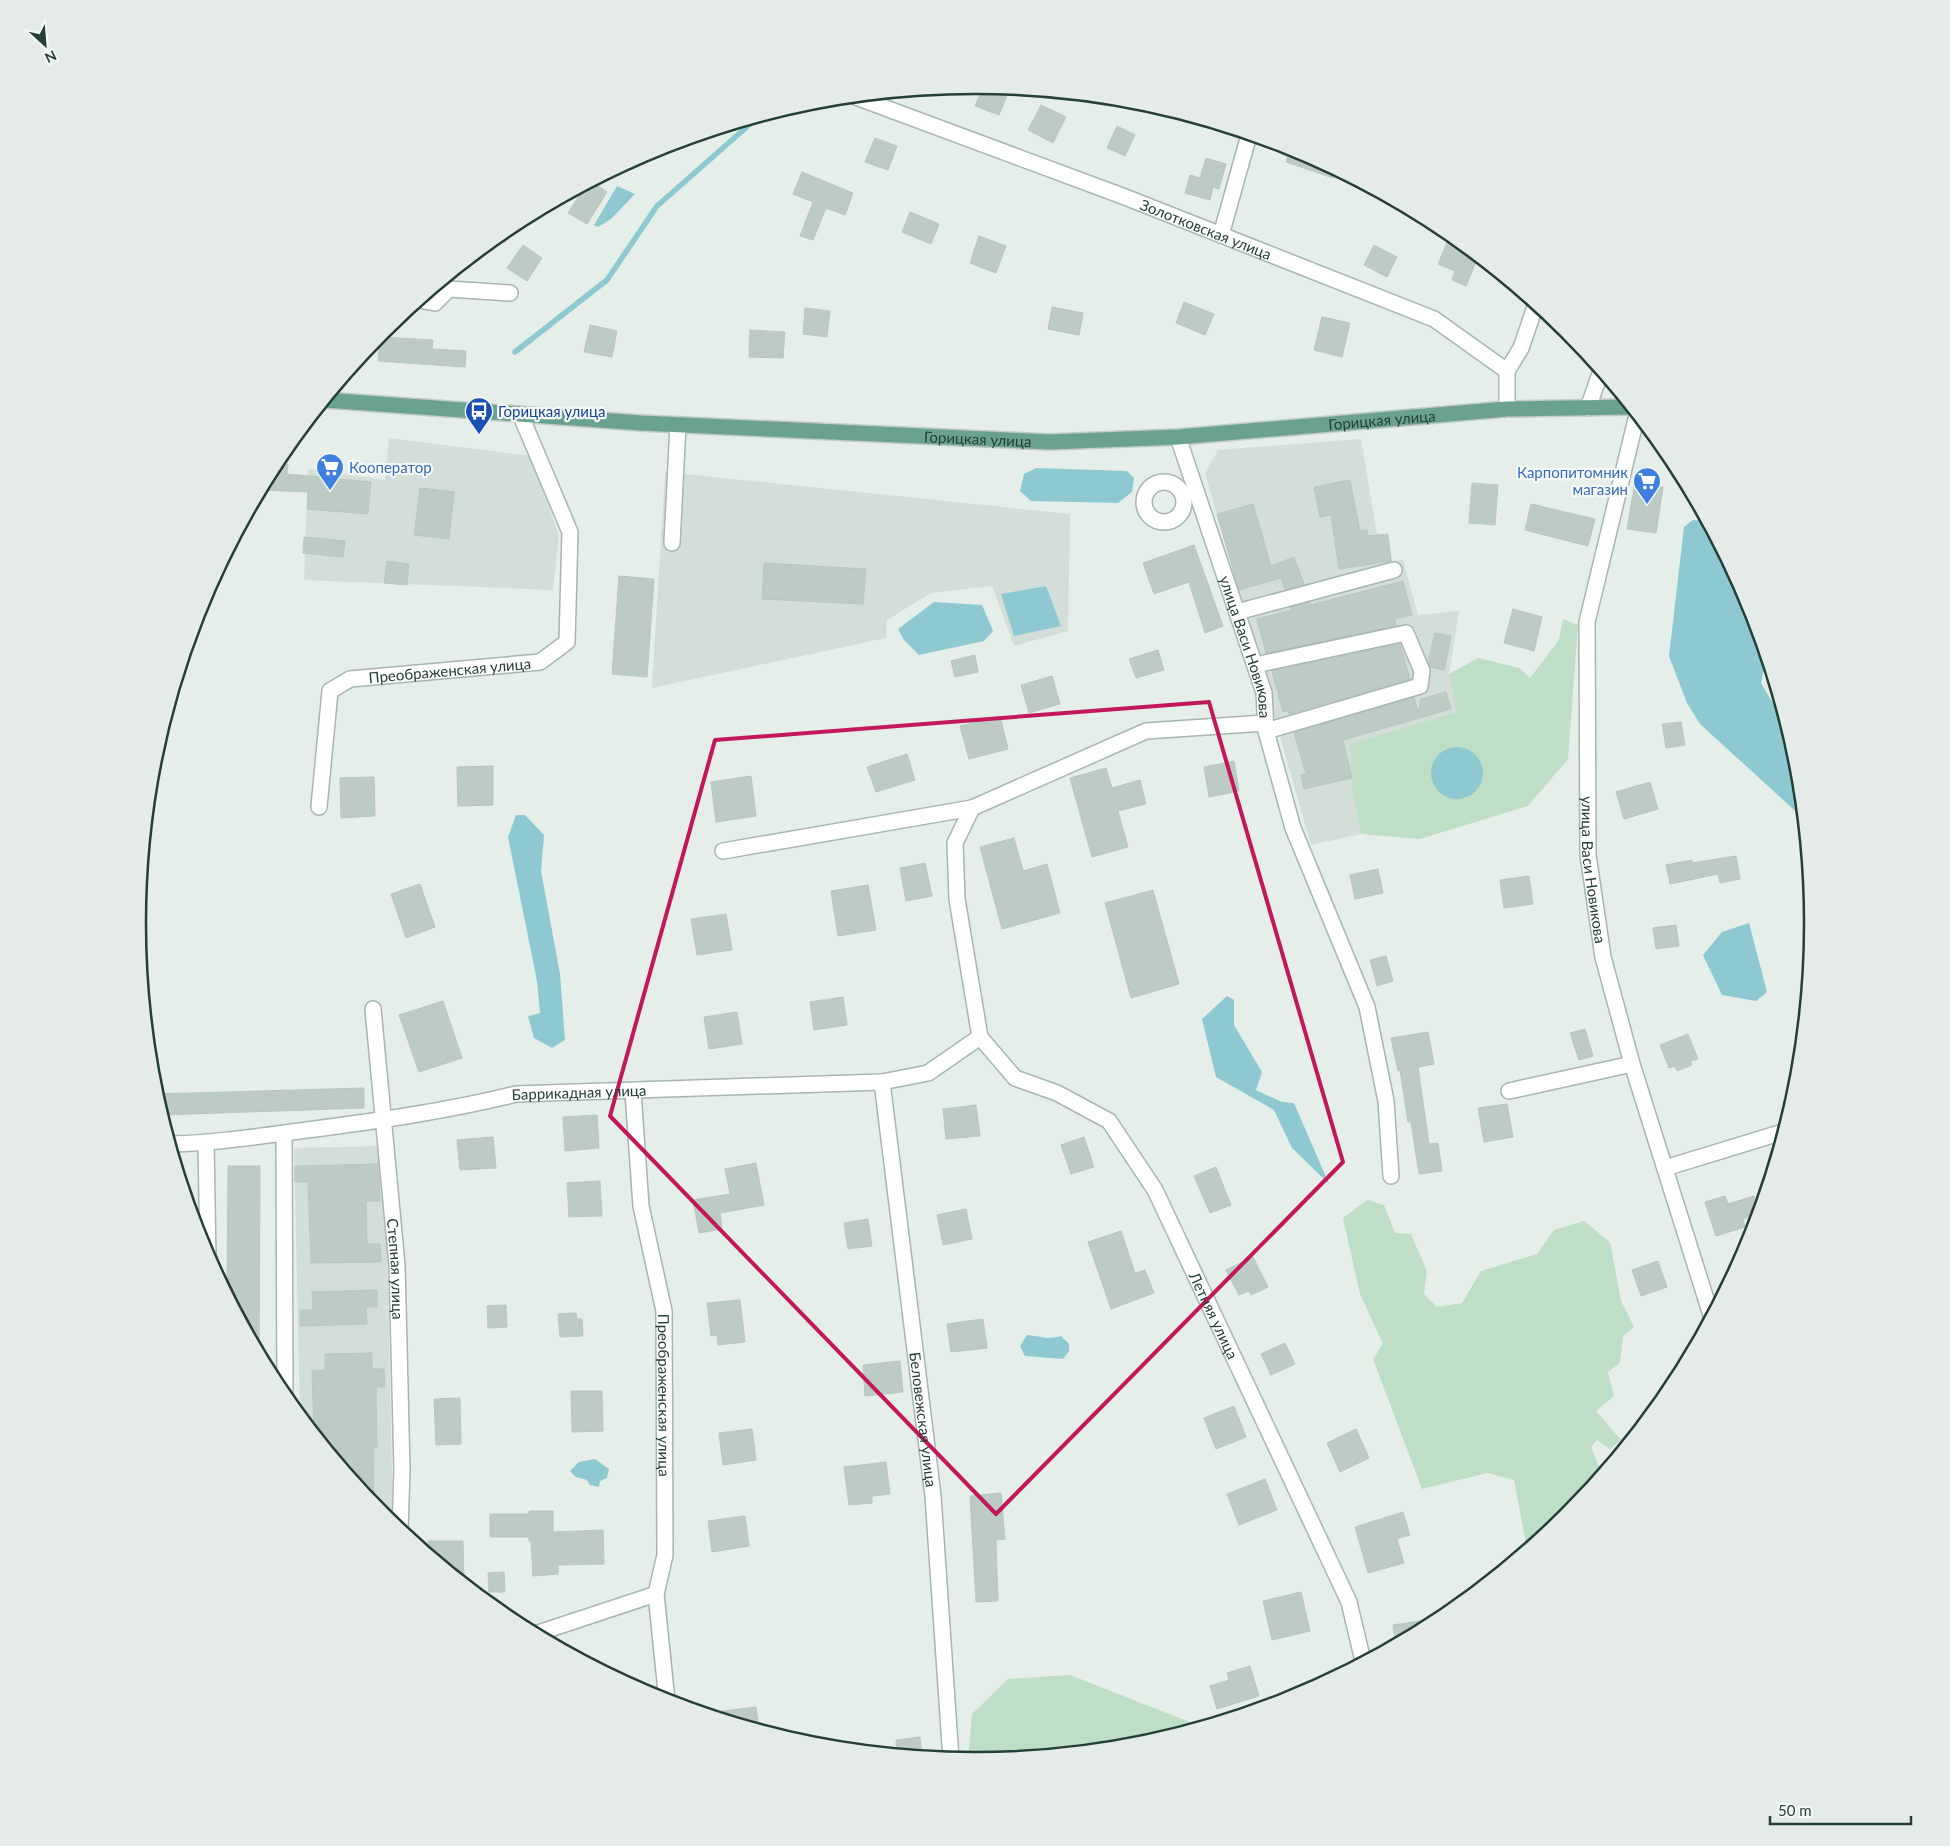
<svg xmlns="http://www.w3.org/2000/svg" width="1950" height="1846" font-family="Lato,sans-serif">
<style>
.built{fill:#d3ded8}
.green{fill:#bedec6}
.water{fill:#8ec9d1}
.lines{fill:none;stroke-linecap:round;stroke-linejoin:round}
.stream{stroke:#8ec9d1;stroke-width:5.5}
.building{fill:#bdcbc5;stroke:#b7c7c0}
.minor-casing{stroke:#a7b6b0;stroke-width:18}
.major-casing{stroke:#c2c9c7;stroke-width:18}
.minor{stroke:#fff;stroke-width:15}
.major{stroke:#6aa291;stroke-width:15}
.marked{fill:none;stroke:#c2185b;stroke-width:4;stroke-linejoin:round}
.labels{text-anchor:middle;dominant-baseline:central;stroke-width:4.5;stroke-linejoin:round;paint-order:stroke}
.street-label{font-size:15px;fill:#243f37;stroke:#f5faf8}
.transit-label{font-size:15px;fill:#164399;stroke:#f5faf8;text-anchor:start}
.shop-label{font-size:15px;fill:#366cbe;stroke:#f5faf8;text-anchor:start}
.rim{fill:none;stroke:#243f37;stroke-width:2.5}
</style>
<rect width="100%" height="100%" fill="#e5eee9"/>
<g class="built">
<path d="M389,438L531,456L559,536L553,590L304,580L308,469L385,480Z"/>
<path d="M1361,439L1377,535L1388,534L1392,561L1403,560L1418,615L1459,611L1449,674L1456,712L1350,744L1352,791L1361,834L1311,845L1205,473L1218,450Z"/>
<path d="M665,472L1070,514L1068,631L1014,646L992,586L931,593L887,620L886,638L652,688Z"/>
<path d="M385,1146L393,1524L382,1515L300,1415L294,1148Z"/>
</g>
<g class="green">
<path d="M1563,619L1578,625L1568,759L1528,806L1420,839L1361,834L1352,791L1350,744L1456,712L1449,674L1478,658L1519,668L1530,678L1559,640Z"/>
<path d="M1367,1200L1384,1205L1395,1233L1411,1234L1427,1271L1424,1294L1437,1307L1462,1303L1481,1271L1537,1254L1554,1230L1584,1221L1610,1242L1621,1301L1634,1327L1623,1336L1620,1363L1608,1372L1614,1396L1596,1411L1621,1440L1610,1449L1597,1440L1591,1447L1602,1474L1567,1516L1527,1549L1514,1480L1487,1473L1422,1489L1373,1359L1383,1344L1360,1294L1343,1218Z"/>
<path d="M1070,1675L1187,1721L1201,1726L1138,1745L968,1760L972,1714L1008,1679Z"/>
</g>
<g class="water">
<path d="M617,186L635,194L611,219L598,227L594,225Z"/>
<path d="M1036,468L1127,471L1134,478L1132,492L1118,503L1031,501L1020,491L1024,474Z"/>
<path d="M1693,520L1706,521L1749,603L1766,659L1761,683L1771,700L1780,704L1797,760L1803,818L1700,724L1687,703L1669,656L1684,527Z"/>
<path d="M1046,586L1061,626L1014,636L1001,594Z"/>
<path d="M934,602L982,605L993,631L984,641L919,655L904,640L898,629Z"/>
<circle cx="1457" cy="773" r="26"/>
<path d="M516,815H525L544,835L541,871L560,974L565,1040L552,1048L534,1038L528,1016L540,1013L537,981L508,837Z"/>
<path d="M1749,923L1767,992L1756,1001L1722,995L1703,955L1722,932Z"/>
<path d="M1227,996L1234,1000V1025L1262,1072L1256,1090L1282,1102L1294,1103L1329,1184L1292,1148L1274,1110L1216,1077L1202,1019Z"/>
<path d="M1027,1335C1040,1336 1048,1340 1061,1336L1069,1344V1351L1063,1359L1025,1356L1020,1346Z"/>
<path d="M595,1459L609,1469L607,1478L600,1481L599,1487L590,1485L587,1480L576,1477L570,1471L579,1462Z"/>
</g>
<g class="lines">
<path class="stream" d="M515,352L607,280L657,206L758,117"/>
</g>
<g class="building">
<path d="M984,86L1010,88L999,115L975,106Z"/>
<path d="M1041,105L1066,117L1053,143L1028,130Z"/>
<path d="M1117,126L1135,135L1125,156L1107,148Z"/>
<path d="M875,138L897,146L888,170L865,162Z"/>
<path d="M1291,147L1336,170L1333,178L1286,162Z"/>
<path d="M1206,158L1226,164L1219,189L1213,187L1210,200L1185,193L1190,175L1200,178Z"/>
<path d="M802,172L853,193L845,215L826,208L813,240L800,236L813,202L793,194Z"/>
<path d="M592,182L607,192L587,224L568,213L586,185Z"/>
<path d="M910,212L939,224L931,244L902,232Z"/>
<path d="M979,236L1006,246L996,273L970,263Z"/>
<path d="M1449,238L1461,243L1478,257L1466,286L1452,280L1455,271L1438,264Z"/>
<path d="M523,245L542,258L527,281L507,268Z"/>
<path d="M1374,245L1397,257L1387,277L1364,265Z"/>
<path d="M1184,302L1214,314L1205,335L1176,323Z"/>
<path d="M1052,307L1083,313L1079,335L1048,329Z"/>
<path d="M805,308L830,311L827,337L803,334Z"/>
<path d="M1322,317L1350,323L1342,357L1314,350Z"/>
<path d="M590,325L617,331L612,357L584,352Z"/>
<path d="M750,330L785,332L783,358L749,357Z"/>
<path d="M380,337L433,340L432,349L466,351L465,367L378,361Z"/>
<path d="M275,463L288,464L287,474L371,482L368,514L307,509L308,492L261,490Z"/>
<path d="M1350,480L1360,531L1367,530L1368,536L1388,534L1391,561L1339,569L1331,515L1320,517L1314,487Z"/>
<path d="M1472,483L1498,485L1495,525L1469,523Z"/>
<path d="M1635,483L1663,487L1656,533L1627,529Z"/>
<path d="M420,488L454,492L449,539L414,535Z"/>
<path d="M1253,504L1271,566L1294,557L1304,584L1285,589L1281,578L1239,590L1217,514Z"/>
<path d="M1531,504L1595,519L1588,546L1525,530Z"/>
<path d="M304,537L345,541L343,557L303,553Z"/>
<path d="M1194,545L1223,626L1205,633L1189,582L1154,594L1143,563Z"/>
<path d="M387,561L409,564L407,585L384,583Z"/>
<path d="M764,563L866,569L863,604L762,599Z"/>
<path d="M619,576L654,579L647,677L612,674Z"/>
<path d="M1403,581L1412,615L1395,619L1396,626L1266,653L1257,619L1292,610L1291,607L1310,602L1311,605Z"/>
<path d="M1513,609L1542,617L1534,651L1504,643Z"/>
<path d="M1435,633L1451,636L1444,670L1430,667L1428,662Z"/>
<path d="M1400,644L1410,679L1289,714L1288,711L1283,712L1272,671Z"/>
<path d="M1158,650L1164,670L1136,678L1129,659Z"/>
<path d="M975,655L978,672L955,677L951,661Z"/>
<path d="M1052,676L1060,704L1029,713L1021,685Z"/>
<path d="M1446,692L1451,709L1343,740L1352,778L1304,789L1301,775L1306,774L1294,733L1414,697L1418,712L1421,699Z"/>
<path d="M1000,716L1008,749L969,759L960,726Z"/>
<path d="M1681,722L1685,745L1666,748L1662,724Z"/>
<path d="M907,754L915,780L876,792L867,767Z"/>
<path d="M1234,761L1239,791L1209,797L1204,767Z"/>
<path d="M493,766V805L458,806L457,767Z"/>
<path d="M1106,768L1112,788L1140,780L1146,804L1118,811L1128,847L1092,857L1070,778Z"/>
<path d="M751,776L756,816L716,822L711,782Z"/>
<path d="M374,777L375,816L341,818L340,778Z"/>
<path d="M1650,782L1658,809L1624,819L1616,792Z"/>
<path d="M1014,838L1023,871L1047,864L1060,913L1002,929L980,847Z"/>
<path d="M1736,856L1740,879L1720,883L1718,874L1670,884L1666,865L1692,860V863Z"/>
<path d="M925,863L932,896L906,901L900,868Z"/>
<path d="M1378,869L1383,893L1355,899L1350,875Z"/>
<path d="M1529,876L1533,904L1504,908L1500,880Z"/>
<path d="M420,884L435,927L406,938L391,894Z"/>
<path d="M868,885L876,930L838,936L831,891Z"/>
<path d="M1153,890L1179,984L1131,998L1105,903Z"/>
<path d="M726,914L732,950L697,955L691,919Z"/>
<path d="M1676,925L1679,946L1656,949L1653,928Z"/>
<path d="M1386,956L1393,981L1377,986L1370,960Z"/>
<path d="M843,997L847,1025L814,1030L810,1002Z"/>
<path d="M443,1001L462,1058L419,1072L399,1015Z"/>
<path d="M737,1012L742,1044L709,1049L704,1017Z"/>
<path d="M1585,1029L1593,1056L1579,1060L1570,1033Z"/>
<path d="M1428,1032L1434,1064L1418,1067L1429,1144L1438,1143L1442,1171L1419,1174L1411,1122H1408L1400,1070L1398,1071L1391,1038Z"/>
<path d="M1688,1034L1698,1059L1690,1061L1692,1065L1677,1071L1675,1066L1669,1068L1660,1045Z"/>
<path d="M364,1088V1108L162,1115L156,1094Z"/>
<path d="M1507,1104L1513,1137L1484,1142L1478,1108Z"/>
<path d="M976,1105L980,1136L946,1139L943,1109Z"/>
<path d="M597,1115L599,1148L565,1151L563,1117Z"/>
<path d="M493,1137L496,1168L460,1170L457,1140Z"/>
<path d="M1084,1137L1094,1167L1071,1174L1061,1145Z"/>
<path d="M756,1163L764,1205L720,1213L722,1229L699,1233L693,1200L730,1194L725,1169Z"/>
<path d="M378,1164L380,1201H366L367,1244H380L381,1262L311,1263L308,1182H295V1166Z"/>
<path d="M228,1166H260L259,1353L227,1294Z"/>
<path d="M1216,1167L1231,1205L1210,1213L1194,1176Z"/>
<path d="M600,1181L602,1216L569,1217L567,1183Z"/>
<path d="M1725,1196L1728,1204L1754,1196L1759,1211L1758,1214L1743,1219L1745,1227L1716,1236L1705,1202Z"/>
<path d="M966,1209L972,1239L943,1245L937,1215Z"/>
<path d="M868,1219L872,1246L848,1249L844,1223Z"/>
<path d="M1121,1231L1135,1273L1145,1270L1154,1293L1111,1309L1088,1242Z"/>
<path d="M1253,1257L1268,1287L1251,1295L1249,1291L1239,1295L1226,1270Z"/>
<path d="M1658,1261L1667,1287L1641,1296L1632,1270Z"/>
<path d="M377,1290V1307H366L367,1324L300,1326V1310H313L312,1292Z"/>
<path d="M740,1300L745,1342L718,1345L717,1335L711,1336L707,1303Z"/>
<path d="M506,1305L507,1327L488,1328L487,1306Z"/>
<path d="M576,1313L577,1319H582L583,1336L560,1337L558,1314Z"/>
<path d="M983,1319L987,1348L951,1352L947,1324Z"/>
<path d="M1285,1343L1295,1364L1271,1375L1261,1354Z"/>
<path d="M372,1353V1369H384L385,1387H376L377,1448H373L374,1505L314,1432L312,1371L325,1370V1354Z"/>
<path d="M900,1361L903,1392L865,1396L863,1365Z"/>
<path d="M571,1391H602L603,1431L572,1432Z"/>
<path d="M460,1398L461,1444L436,1445L434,1399Z"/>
<path d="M1234,1406L1246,1437L1216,1449L1204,1418Z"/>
<path d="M752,1429L756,1460L723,1465L719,1433Z"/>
<path d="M1356,1429L1369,1458L1340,1472L1327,1443Z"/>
<path d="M886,1462L890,1494L872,1496V1503L849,1505L844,1467Z"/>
<path d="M1265,1479L1277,1510L1239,1525L1227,1494Z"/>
<path d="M1001,1493L1005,1539L996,1540L998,1601L976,1602L970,1496Z"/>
<path d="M529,1511H553V1532L603,1530L604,1564L558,1565V1574L533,1576L531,1541H529V1537H490V1514H529Z"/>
<path d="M1403,1512L1410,1535L1397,1539L1404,1563L1368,1573L1355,1527Z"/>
<path d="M745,1516L749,1546L712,1552L708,1521Z"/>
<path d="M428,1541H463L464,1582L429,1554Z"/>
<path d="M504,1572L505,1592H489L488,1573Z"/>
<path d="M1301,1592L1310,1631L1272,1640L1263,1601Z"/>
<path d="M1439,1618L1440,1620L1396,1644L1393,1625Z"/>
<path d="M1250,1666L1259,1696L1217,1709L1210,1686L1229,1680L1227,1673Z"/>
<path d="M756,1707L759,1729L706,1713Z"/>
<path d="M920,1737L922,1756L897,1753L896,1740Z"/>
</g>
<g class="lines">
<g class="minor-casing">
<g id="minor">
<path id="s1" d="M856,97L1125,197L1434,319L1507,371V409"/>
<path d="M1221,235L1249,135"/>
<path d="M419,300L435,303L449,289L510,293"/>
<path d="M1507,371L1521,348L1536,304"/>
<path d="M1588,408L1601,371"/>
<path id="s2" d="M1637,415L1587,622L1588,855L1603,957L1632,1064L1711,1315"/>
<path id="s3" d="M1178,437L1264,693L1266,731L1293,828L1367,1007L1386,1101L1391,1176"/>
<circle cx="1164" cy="502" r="20"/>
<path d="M672,543L678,425"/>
<path d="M1237,612L1394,570"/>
<path d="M1255,665L1406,633L1422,671L1420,686L1266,731"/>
<path id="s4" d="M319,807L330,691L350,679L540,662L567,642L570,532L521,416"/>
<path d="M723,851L972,808"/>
<path id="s5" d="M373,1009L397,1265L402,1469L400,1530"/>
<path id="s6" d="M980,1037L1015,1078L1057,1093L1109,1121L1155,1190L1349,1602L1363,1661"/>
<path d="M980,1037L957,899L955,843L972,808L1146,731L1265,723"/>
<path id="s7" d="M882,1082L933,1496L951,1759"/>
<path d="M1509,1091L1632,1064"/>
<path id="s8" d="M633,1092L641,1206L664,1311L665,1555L656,1594L667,1701"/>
<path d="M284,1133L285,1396"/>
<path d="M206,1143L208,1258"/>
<path id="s9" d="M171,1144C216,1143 261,1136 307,1130C377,1121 447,1111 516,1094L882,1082L928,1073L980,1037"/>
<path d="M1665,1168L1783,1132"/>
<path d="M535,1634L656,1594"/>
</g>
</g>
<g class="major-casing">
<g id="major">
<path id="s10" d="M325,400L641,423L1050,442L1178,437L1507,409L1630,407"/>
</g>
</g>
<use href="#minor" class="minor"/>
<use href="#major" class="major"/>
</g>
<path class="marked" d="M1209,702L1343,1162L996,1514L610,1116L715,740Z"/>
<defs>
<g id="bus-pin" transform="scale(1.4375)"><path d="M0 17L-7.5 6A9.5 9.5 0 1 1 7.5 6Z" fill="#1a4fb4" stroke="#f5faf8"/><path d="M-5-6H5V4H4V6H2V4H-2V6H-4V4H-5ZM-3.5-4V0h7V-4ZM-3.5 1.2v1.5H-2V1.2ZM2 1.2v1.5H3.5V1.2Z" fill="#fff"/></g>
<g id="supermarket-pin" transform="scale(1.4375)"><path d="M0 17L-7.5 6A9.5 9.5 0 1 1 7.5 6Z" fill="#3f7fe0" stroke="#f5faf8"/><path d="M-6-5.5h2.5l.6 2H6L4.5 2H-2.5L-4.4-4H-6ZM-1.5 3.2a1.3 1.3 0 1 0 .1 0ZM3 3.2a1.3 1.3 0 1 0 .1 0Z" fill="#fff"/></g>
</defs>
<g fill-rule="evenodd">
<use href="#bus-pin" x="479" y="411"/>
<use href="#supermarket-pin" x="330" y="467"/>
<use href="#supermarket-pin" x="1647" y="481"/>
</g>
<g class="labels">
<g class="street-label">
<text stroke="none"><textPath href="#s1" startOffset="374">Золотковская улица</textPath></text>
<text stroke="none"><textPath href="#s10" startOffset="1059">Горицкая улица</textPath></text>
<text stroke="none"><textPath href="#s10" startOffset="654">Горицкая улица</textPath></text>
<text stroke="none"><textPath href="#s3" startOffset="221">улица Васи Новикова</textPath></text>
<text stroke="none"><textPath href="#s4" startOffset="240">Преображенская улица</textPath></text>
<text stroke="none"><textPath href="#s2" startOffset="461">улица Васи Новикова</textPath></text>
<text stroke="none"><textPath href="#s9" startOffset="412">Баррикадная улица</textPath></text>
<text stroke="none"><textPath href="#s5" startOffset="261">Степная улица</textPath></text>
<text stroke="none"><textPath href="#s6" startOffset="379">Летняя улица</textPath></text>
<text stroke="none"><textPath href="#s8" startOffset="306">Преображенская улица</textPath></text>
<text stroke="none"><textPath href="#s7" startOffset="340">Беловежская улица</textPath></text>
</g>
<g class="transit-label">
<text x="498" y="411">Горицкая улица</text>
</g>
<g class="shop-label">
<text x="349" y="467">Кооператор</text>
<text x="1628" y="472" text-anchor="end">Карпопитомник<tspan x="1628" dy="17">магазин</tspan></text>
</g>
</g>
<path d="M0 0H1950V1846H0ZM146 923a829 829 0 1 1 1658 0a829 829 0 1 1-1658 0Z" fill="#e4ebe9" fill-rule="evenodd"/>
<path class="rim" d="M146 923a829 829 0 1 1 1658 0a829 829 0 1 1-1658 0Z"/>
<g transform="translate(45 45) rotate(154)" stroke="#f5faf8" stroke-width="4" paint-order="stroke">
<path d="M0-4L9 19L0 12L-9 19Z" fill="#243f37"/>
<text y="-8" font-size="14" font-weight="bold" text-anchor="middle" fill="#243f37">N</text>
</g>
<path d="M1770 1816v8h141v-8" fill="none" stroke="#243f37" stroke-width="2.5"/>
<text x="1778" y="1816" font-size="15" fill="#243f37" stroke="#f5faf8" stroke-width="4" paint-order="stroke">50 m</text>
</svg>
